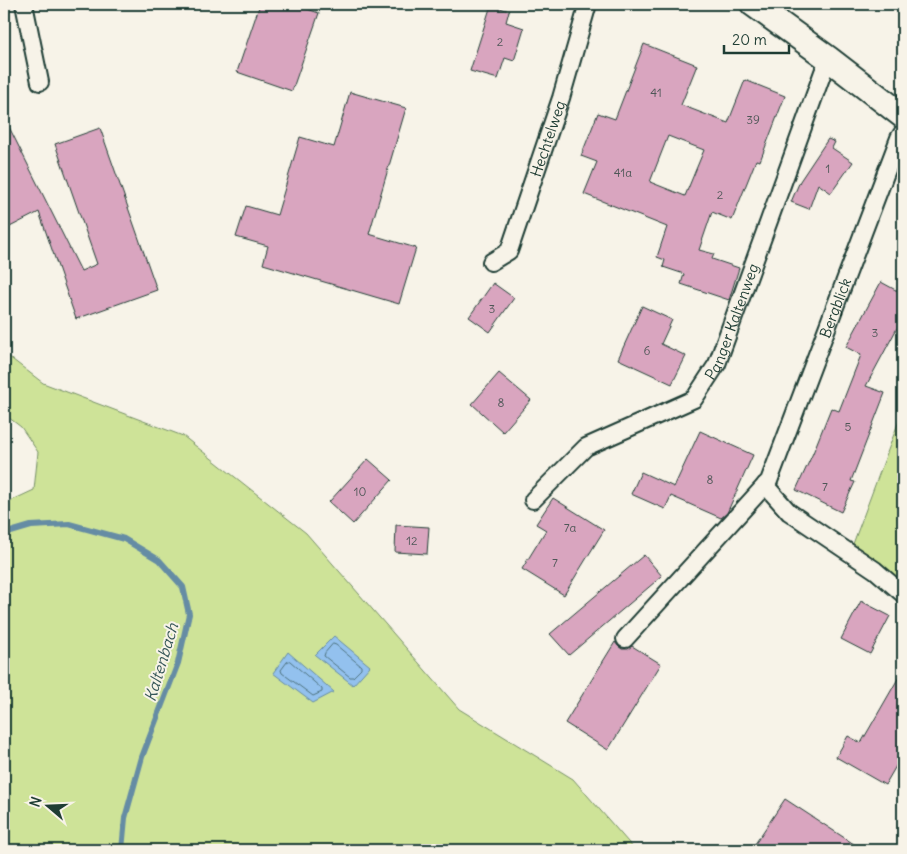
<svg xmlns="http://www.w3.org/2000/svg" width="907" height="854" font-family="Delius,sans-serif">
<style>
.green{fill:#cee398;stroke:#769066}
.water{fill:#93c1ee;stroke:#658ca4}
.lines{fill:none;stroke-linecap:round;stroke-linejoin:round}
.shore{stroke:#4d727e;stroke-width:1}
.stream{stroke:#658ca4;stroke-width:6}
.building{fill:#d9a5bf;stroke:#1f3d34;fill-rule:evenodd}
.street-casing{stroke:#1f3d34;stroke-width:20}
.secondary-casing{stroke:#1f3d34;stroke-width:28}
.street{stroke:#f7f3e8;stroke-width:16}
.secondary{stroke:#f7f3e8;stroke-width:24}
.labels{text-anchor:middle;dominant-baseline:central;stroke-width:4;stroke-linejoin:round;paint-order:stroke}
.number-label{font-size:12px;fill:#4e5757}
.street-label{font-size:15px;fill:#1f3d34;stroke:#f7f3e8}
.water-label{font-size:16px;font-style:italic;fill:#365759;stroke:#f7f3e8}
</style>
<rect width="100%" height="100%" fill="#f7f3e8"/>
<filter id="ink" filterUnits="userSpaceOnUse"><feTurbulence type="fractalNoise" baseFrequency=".02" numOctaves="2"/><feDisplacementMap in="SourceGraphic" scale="10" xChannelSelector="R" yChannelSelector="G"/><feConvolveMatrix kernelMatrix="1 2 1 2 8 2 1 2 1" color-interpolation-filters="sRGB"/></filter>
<g filter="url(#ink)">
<g class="green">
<path d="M4,353L43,383L183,436L306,533L459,709L573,779L635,850H4V504L34,490L38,452L21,427L4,414Z"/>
<path d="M903,410V598L850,552Z"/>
</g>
<g class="water">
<path d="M334,636L370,666L353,685L315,655Z"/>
<path d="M288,652L334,692L313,703L273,673Z"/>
</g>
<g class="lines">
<g class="shore">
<path d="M333,644L336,645L361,666V669L353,677H350L324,656L325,653Z"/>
<path d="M290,661L322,689V692L313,696L282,673L281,670L287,662Z"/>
</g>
<path class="stream" d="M4,534L31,526L69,524L124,539L159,560L183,587L189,614L178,663L142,757L125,818L122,850"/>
</g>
<g class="building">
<path d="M260,4H292L319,13L292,91L237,72Z"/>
<path d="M491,5L509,11L506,22L524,28L514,61L505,58L498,79L470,71Z"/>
<path d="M644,44L697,65L681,105L728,123L745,80L785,96L760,161L756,160L732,220L712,212L699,250L714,254L712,259L739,268L729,300L681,284L684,274L663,267L665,260L657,257L667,227L584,194L597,162L581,156L598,113L615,119ZM668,136L704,150L685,196L650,182Z"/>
<path d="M350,92L406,108L369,234L416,248L399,304L263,264L268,246L236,237L246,206L277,215L300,137L334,147Z"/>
<path d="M4,117L81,271L97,264L55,144L100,128L157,290L76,319L39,212L4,230Z"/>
<path d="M828,139L835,142L832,148L853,162L831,193L818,184L809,209L791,202L800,181Z"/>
<path d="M881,282L903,294V317L866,386L885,393L851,481L855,482L841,512L796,490L813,453L831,408L839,411L861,355L846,347Z"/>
<path d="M493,283L514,298L490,332L469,317Z"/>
<path d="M642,306L672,320L661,344L686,356L672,384L618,359Z"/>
<path d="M499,373L531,400L503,432L472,404Z"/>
<path d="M700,431L753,455L727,513L721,518L671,496L665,509L631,494L641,472L674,487Z"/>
<path d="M368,459L392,480L353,524L329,502Z"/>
<path d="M553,498L604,530L564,595L522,569L546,530L536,524Z"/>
<path d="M396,525L429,527L427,554L395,552Z"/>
<path d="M644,555L662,576L569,655L550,634Z"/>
<path d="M861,601L890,616L870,654L841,639Z"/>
<path d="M615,642L618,646L622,649H628L632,646L661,664L608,750L565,723Z"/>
<path d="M903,670V754L885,785L836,757L848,736L861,743Z"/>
<path d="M785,799L863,850H764L755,844Z"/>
</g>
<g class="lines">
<g class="street-casing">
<g id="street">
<path d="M24,4L40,82"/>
<path id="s1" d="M491,262L509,251L561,98L588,4"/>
<path d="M765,485L789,512L875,570L903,594"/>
<path id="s2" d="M533,500L586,447L694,399L717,364L823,72L829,59"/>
<path id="s3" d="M625,639L769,481L899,138L903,132"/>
</g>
</g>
<g class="secondary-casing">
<path id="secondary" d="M753,4L829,59L903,116"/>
</g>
<use href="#street" class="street"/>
<use href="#secondary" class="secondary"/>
</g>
</g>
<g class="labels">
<g class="number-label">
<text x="500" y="41">2</text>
<text x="656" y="92">41</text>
<text x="753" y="119">39</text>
<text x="828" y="168">1</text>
<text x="623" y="172">41a</text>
<text x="720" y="194">2</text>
<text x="492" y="308">3</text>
<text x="875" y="332">3</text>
<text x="647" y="350">6</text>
<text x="501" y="402">8</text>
<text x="848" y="426">5</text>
<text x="710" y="479">8</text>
<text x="825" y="486">7</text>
<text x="360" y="491">10</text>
<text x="570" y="527">7a</text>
<text x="412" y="540">12</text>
<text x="555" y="562">7</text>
</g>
<g class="street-label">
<text stroke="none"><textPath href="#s1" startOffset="140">Hechtelweg</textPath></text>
<text stroke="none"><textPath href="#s3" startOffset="399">Bergblick</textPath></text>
<text stroke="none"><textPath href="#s2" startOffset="280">Panger Kaltenweg</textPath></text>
</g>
<g class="water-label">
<text transform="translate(161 662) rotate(-73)">Kaltenbach</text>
</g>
</g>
<rect width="907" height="854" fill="none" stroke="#f7f3e8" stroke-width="20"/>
<rect x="10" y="10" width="887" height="834" fill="none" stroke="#1f3d34" stroke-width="2" filter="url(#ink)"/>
<g transform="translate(48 806) rotate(289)" stroke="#f7f3e8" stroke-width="4" paint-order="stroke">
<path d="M0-4L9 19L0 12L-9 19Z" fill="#1f3d34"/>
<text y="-8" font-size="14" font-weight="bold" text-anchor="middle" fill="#1f3d34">N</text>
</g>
<path d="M724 45v8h65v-8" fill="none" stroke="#1f3d34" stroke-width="2.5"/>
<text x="732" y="45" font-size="15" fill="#1f3d34" stroke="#f7f3e8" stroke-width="4" paint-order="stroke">20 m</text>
</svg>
